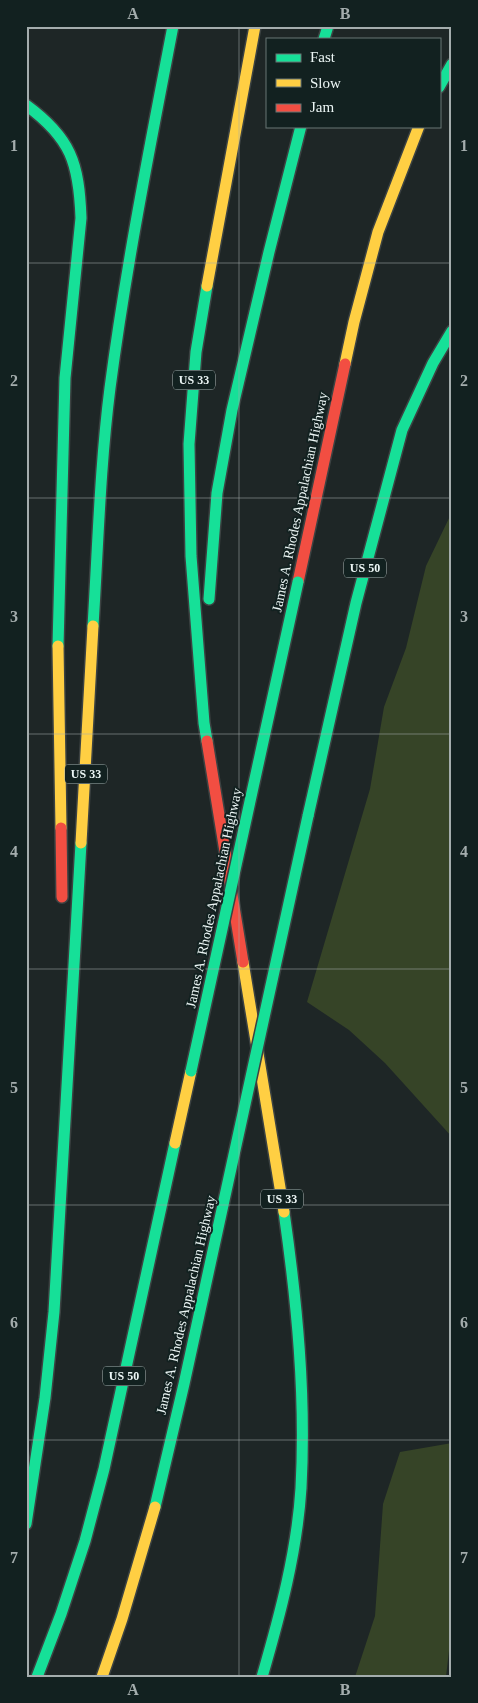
<svg xmlns="http://www.w3.org/2000/svg" width="478" height="1703" font-family="Georgia,serif">
<style>
.green{fill:#364427}
.lines{fill:none;stroke-linecap:round;stroke-linejoin:round}
.fast-casing{stroke:#3c4242;stroke-width:14}
.slow-casing{stroke:#3c4242;stroke-width:14}
.jam-casing{stroke:#3c4242;stroke-width:14}
.fast{stroke:#16e098;stroke-width:11}
.slow{stroke:#ffcf43;stroke-width:11}
.jam{stroke:#f24e42;stroke-width:11}
.fast-bridge-casing{stroke:#3c4242;stroke-width:14;stroke-linecap:butt}
.fast-bridge{stroke:#16e098;stroke-width:11}
.grid{fill:none;stroke:#a4adad;stroke-width:1;stroke-opacity:0.55}
.labels{text-anchor:middle;dominant-baseline:central;stroke-width:4;stroke-linejoin:round;paint-order:stroke}
.shield{fill:#122120;stroke:#abb6b5;stroke-width:1}
.shield-label{font-size:12px;font-weight:bold;fill:#ecf6f5}
.street-label{font-size:14px;fill:#ecf6f5;stroke:#122120}
.neatline{fill:none;stroke:#a4adad;stroke-width:2}
.grid-label{font-size:16px;text-anchor:middle;font-weight:bold;fill:#a4adad}
</style>
<rect width="100%" height="100%" fill="#1e2626"/>
<g class="green">
<path d="M452,512V1137L385,1063L349,1030L307,1002L370,789L384,707L406,648L426,566Z"/>
<path d="M452,1443V1624L446,1677H355L375,1616L383,1504L400,1452Z"/>
</g>
<g class="lines">
<g class="fast-casing">
<g id="fast">
<path d="M324,39L328,26"/>
<path d="M439,87L452,64"/>
<path d="M26,105C71,138 79,163 81,218L65,378L58,646"/>
<path d="M209,599L217,493L232,410L269,252L301,126"/>
<path d="M93,626C98,546 100,466 110,388C126,266 150,146 173,26"/>
<path d="M207,741L204,723L191,556L189,444L196,352L207,286"/>
<path d="M308,816L356,603L402,430L433,363L452,331"/>
<path d="M155,1507L184,1384L223,1205"/>
<path d="M26,1524L45,1398L54,1312L81,843"/>
<path d="M37,1677L61,1614L85,1541L104,1469L175,1143"/>
<path d="M262,1677C280,1615 297,1552 301,1488C306,1395 297,1303 284,1212"/>
</g>
</g>
<g class="slow-casing">
<g id="slow">
<path d="M207,286L255,26"/>
<path d="M345,364L354,322L378,232L419,126"/>
<path d="M58,646L61,828"/>
<path d="M81,843L93,626"/>
<path d="M243,962L284,1212"/>
<path d="M175,1143L191,1071"/>
<path d="M102,1677L122,1619L155,1507"/>
</g>
</g>
<g class="jam-casing">
<g id="jam">
<path d="M298,582L345,364"/>
<path d="M207,741L243,962"/>
<path d="M61,828L62,897"/>
</g>
</g>
<use href="#fast" class="fast"/>
<use href="#slow" class="slow"/>
<use href="#jam" class="jam"/>
<g class="fast-bridge-casing">
<g id="fast-bridge">
<path d="M191,1071L298,582"/>
<path d="M223,1205L308,816"/>
</g>
</g>
<use href="#fast-bridge" class="fast-bridge"/>
</g>
<path class="grid" d="M239,26V1677M26,263H452M26,498H452M26,734H452M26,969H452M26,1205H452M26,1440H452"/>
<g class="labels">
<g class="shield">
<rect x="173" y="370.5" width="42" height="19" rx="4"/>
<rect x="344" y="558.5" width="42" height="19" rx="4"/>
<rect x="65" y="764.5" width="42" height="19" rx="4"/>
<rect x="261" y="1189.5" width="42" height="19" rx="4"/>
<rect x="103" y="1366.5" width="42" height="19" rx="4"/>
</g>
<g class="shield-label">
<text x="194" y="380">US 33</text>
<text x="365" y="568">US 50</text>
<text x="86" y="774">US 33</text>
<text x="282" y="1199">US 33</text>
<text x="124" y="1376">US 50</text>
</g>
<g class="street-label">
<text transform="translate(300 502) rotate(-78)">James A. Rhodes Appalachian Highway</text>
<text transform="translate(214 898) rotate(-78)">James A. Rhodes Appalachian Highway</text>
<text transform="translate(186 1305) rotate(-77)">James A. Rhodes Appalachian Highway</text>
</g>
</g>
<rect width="478" height="1703" fill="none" stroke="#122120" stroke-width="55"/>
<rect x="266" y="38" width="175" height="90" fill="#122120" stroke="#697675"/>
<rect x="276" y="54" width="25" height="8" fill="#16e098" stroke="#697675"/>
<text x="310" y="62" font-size="15" fill="#ecf6f5">Fast</text>
<rect x="276" y="79" width="25" height="8" fill="#ffcf43" stroke="#697675"/>
<text x="310" y="88" font-size="15" fill="#ecf6f5">Slow</text>
<rect x="276" y="104" width="25" height="8" fill="#f24e42" stroke="#697675"/>
<text x="310" y="112" font-size="15" fill="#ecf6f5">Jam</text>
<rect x="28" y="28" width="422" height="1648" class="neatline"/>
<g class="grid-label">
<text x="133" y="19">A</text>
<text x="345" y="19">B</text>
<text x="14" y="151">1</text>
<text x="464" y="151">1</text>
<text x="14" y="386">2</text>
<text x="464" y="386">2</text>
<text x="14" y="622">3</text>
<text x="464" y="622">3</text>
<text x="14" y="857">4</text>
<text x="464" y="857">4</text>
<text x="14" y="1093">5</text>
<text x="464" y="1093">5</text>
<text x="14" y="1328">6</text>
<text x="464" y="1328">6</text>
<text x="14" y="1563">7</text>
<text x="464" y="1563">7</text>
<text x="133" y="1695">A</text>
<text x="345" y="1695">B</text>
</g>
</svg>
